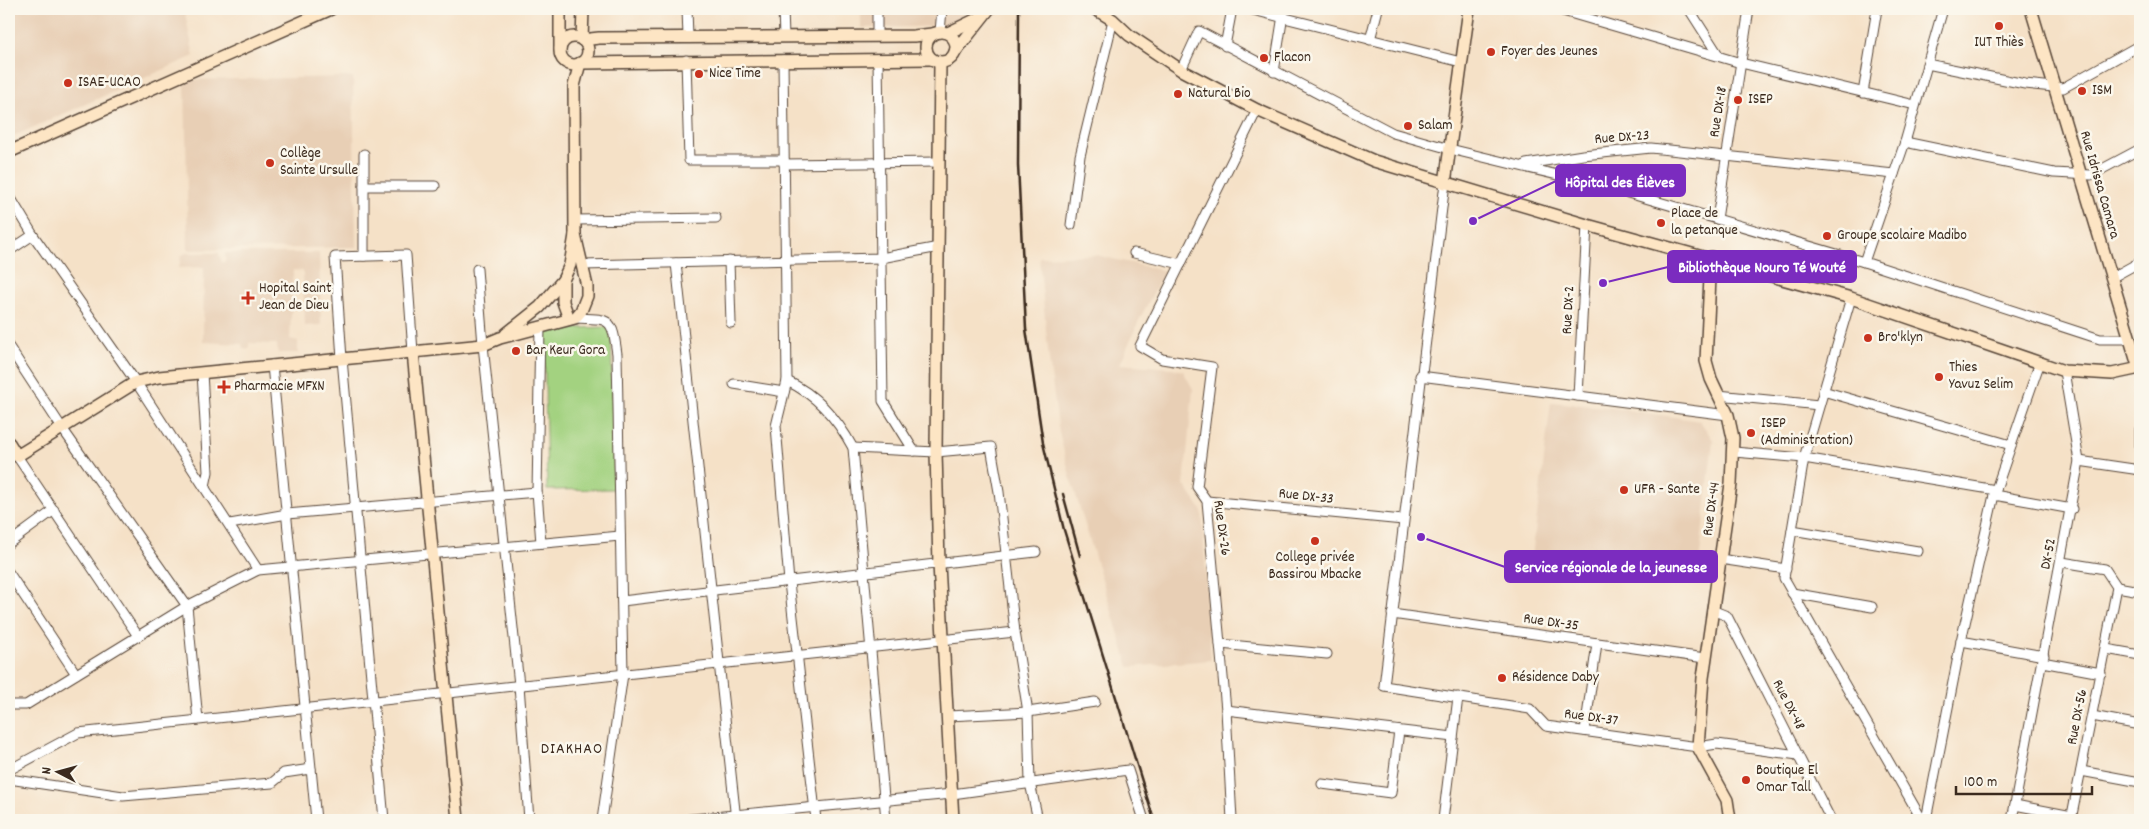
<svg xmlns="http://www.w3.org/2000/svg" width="2149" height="829" font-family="Dekko,sans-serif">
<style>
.built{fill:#e8cfb5}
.green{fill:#a3d280;stroke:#6f7e4f}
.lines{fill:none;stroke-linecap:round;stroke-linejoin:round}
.street-casing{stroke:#574537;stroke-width:11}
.secondary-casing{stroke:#574537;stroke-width:14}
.street{stroke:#fff;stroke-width:9}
.secondary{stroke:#fde5c4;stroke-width:11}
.rail{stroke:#3b2a1e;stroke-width:2.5}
.poi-dot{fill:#c8321e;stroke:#fbf7ec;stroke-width:2}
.labels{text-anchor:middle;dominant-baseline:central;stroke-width:5;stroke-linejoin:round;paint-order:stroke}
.poi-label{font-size:15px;fill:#3b2a1e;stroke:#fbf7ec;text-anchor:start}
.street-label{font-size:15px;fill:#3b2a1e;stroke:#fbf7ec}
.neighbourhood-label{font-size:16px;letter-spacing:1px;fill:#3b2a1e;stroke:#fbf7ec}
.leader{fill:none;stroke:#7b2cbf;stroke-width:2}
.callout-dot{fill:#7b2cbf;stroke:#fbf7ec;stroke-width:2}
.callout{fill:#7b2cbf;stroke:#7b2cbf;stroke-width:2}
.callout-label{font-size:16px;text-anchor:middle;font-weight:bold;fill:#fff}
</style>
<rect width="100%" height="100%" fill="#fbf7ec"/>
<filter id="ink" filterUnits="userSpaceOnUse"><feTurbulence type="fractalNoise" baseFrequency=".02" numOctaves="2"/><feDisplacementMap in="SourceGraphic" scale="10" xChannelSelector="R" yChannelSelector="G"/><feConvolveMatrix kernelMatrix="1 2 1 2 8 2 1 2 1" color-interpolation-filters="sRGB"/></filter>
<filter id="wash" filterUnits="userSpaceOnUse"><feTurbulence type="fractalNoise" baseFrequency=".0096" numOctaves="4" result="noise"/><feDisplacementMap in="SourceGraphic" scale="20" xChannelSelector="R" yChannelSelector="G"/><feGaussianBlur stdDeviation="1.12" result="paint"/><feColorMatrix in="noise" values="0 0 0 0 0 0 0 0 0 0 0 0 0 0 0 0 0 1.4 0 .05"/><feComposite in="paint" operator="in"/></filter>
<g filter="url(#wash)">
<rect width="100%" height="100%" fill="#f5e1c7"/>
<g class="built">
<path d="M9,9H184L194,56L9,138Z"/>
<path d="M861,9H965V16L947,26L861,28Z"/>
<path d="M353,77L356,247L188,250L185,80Z"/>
<path d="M186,253H219L222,263L226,261L225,253H319L321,325L305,326L303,271L293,270L290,339L298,341V353H278L277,344L249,343V348L243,349L242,344L203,342L204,267L179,268L181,256Z"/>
<path d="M1096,255L1165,271L1139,320L1120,364L1172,368L1183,371L1193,389L1184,485L1202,511L1211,660L1129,667L1070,476L1059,432L1049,359L1039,257Z"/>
<path d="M1551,402L1613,408L1700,421L1713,440L1697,580L1532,557Z"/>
</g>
<path class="green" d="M611,327L614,489L547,490L544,329Z"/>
</g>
<g filter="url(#ink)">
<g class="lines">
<g class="street-casing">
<g id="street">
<path d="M687,9L688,37"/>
<path d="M783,9L784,37"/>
<path d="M877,9V36"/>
<path d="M1249,9L1461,62"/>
<path d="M1556,9L1741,63L1915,105"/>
<path d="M1689,9L1719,56"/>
<path d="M940,32L942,9"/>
<path d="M1370,40L1378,9"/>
<path d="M1225,46L1232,9"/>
<path d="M878,59L883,401L914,451"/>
<path d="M686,60L689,160H784"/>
<path d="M783,60L787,381L776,426L789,582L816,820"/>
<path d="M1927,64L2025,84L2063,88L2140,45"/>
<path d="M1181,70L1199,31L1393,133L1450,149L1611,188L1864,262L2100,339H2129"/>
<path d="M1274,72L1284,9"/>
<path d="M1863,93L1877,9"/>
<path d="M1905,142L2054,173L2091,175L2140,149"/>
<path d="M784,164L939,162"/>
<path d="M1526,164L1583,155L1651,148L1894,174"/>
<path d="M1445,183L1384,686L1530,709L1546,726L1698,747L1717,744L1798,755"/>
<path d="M364,186H435"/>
<path d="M9,195L33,235L9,251"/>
<path d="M1717,219L1749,9"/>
<path d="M575,220L716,218"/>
<path d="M1071,225L1080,156L1113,20"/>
<path d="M33,235L136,382L258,570"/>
<path d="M1134,253L1181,264"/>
<path d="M364,256V154"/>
<path d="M729,261L731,323"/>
<path d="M1864,262L1905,142L1943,9"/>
<path d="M676,263L736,820"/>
<path d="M583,265L881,258L939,247"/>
<path d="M477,269L483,345L519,685L529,820"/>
<path d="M2111,278L2140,262"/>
<path d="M1851,298L1804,458L1784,578L1922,820"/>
<path d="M575,318C611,319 612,317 617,354L623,674L602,820"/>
<path d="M9,347L62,428L187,606L198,720"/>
<path d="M272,365L316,820"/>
<path d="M202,373L208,472L205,486"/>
<path d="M1420,376L1728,415"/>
<path d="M787,381C817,395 837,418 853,448L886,820"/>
<path d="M734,384L784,392"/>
<path d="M1823,391L2011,445"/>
<path d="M1718,395L1819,405"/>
<path d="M1578,396L1587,225"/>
<path d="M2140,429V446"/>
<path d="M853,448L936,452L991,447L999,492L1015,632L1028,712L1030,783L1038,820"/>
<path d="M1734,452L1804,458L1996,490"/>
<path d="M17,456L138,636"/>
<path d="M2079,461L2140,470"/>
<path d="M537,492L540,327"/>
<path d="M1994,495L2072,509"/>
<path d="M1207,501L1403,520"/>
<path d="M230,524L287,514L537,492L541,543"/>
<path d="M1792,530L1918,551"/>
<path d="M9,543L54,510"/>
<path d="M1720,559L1786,569"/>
<path d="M2062,562L2105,569L2117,587L2071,820"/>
<path d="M9,573L76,674"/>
<path d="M2117,587L2140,591"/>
<path d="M1792,593L1872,607"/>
<path d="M622,601L1036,552"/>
<path d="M1712,610L1727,616L1831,820"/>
<path d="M1392,614L1705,658"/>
<path d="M1961,641L2044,656"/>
<path d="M1220,644L1327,654"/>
<path d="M2106,649L2140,655"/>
<path d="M2042,662L2101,673"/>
<path d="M9,705H26L187,606L258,570L620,536"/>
<path d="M1226,710L1453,737"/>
<path d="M948,716L1028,712L1095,702"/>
<path d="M2092,716L2140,725"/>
<path d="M1585,731L1597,643"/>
<path d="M9,770L78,733L1015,632"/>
<path d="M2081,771L2140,782"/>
<path d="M9,779L123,796L272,783L284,773L311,769"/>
<path d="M1322,784L1391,793L1399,731"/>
<path d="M2015,805L2072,816"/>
<path d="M384,820L342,359L335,257L406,255L413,352"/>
<path d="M682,820L952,794L1128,770L1144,820"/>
<path d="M1232,820L1226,710L1207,501L1197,487L1212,367L1162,359L1140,346L1257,110"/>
<path d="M1443,820L1458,697"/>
<path d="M1926,820L1961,641L1994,495L2040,362"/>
<path d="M2012,820L2079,461L2064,371"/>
</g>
</g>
<g class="secondary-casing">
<g id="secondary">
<path d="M583,9L582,40L599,38L914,36L932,34"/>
<path d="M1095,9L1113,20L1129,35L1181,70L1257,110L1374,161L1587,225L1851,298L2064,371L2112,374L2140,368"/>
<path d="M2031,9L2139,369"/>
<circle cx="941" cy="47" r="15"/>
<path d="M948,33L979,18"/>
<circle cx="574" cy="51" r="14"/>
<path d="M560,49V9"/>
<path d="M955,52L989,9"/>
<path d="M940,62L936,452L939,564L953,820"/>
<path d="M582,63L931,59"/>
<path d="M9,152L331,9"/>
<path d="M1445,183L1469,9"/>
<path d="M1711,257L1706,361L1711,379L1728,415L1733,438L1731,484L1703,678L1698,747L1727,800L1730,820"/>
<path d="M563,280V302L569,319"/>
<path d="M506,334L540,307L563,280L570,265L575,235L574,86L580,63"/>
<path d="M413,352L458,820"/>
<path d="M9,443L17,456L136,382L159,377L483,345L500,338L575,318L581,311L587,296V286L575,235"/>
</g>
</g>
<use href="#street" class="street"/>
<use href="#secondary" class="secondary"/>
<g class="rail">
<path d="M1019,9L1018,165L1026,329L1043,443L1064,530L1154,820"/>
<path d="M1063,494L1080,556"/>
</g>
</g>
</g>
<g class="poi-dot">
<circle cx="1999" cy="26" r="5"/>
<circle cx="1491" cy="52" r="5"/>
<circle cx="1264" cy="58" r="5"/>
<circle cx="699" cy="74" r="5"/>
<circle cx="68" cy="83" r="5"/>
<circle cx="2082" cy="91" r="5"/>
<circle cx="1178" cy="94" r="5"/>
<circle cx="1738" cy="100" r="5"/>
<circle cx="1408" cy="126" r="5"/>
<circle cx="270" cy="163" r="5"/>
<circle cx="1661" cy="223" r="5"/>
<circle cx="1827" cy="236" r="5"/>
<path d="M245.5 290.5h5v5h5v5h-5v5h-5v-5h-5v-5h5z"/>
<circle cx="1868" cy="338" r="5"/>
<circle cx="516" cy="351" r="5"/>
<circle cx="1939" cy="377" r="5"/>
<path d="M221.5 379.5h5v5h5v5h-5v5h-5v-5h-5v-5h5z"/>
<circle cx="1751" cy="433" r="5"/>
<circle cx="1624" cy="490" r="5"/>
<circle cx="1315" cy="541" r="5"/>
<circle cx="1502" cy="678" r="5"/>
<circle cx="1746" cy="780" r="5"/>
</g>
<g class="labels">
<g class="poi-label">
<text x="1999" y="43" text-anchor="middle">IUT Thiès</text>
<text x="1501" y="52">Foyer des Jeunes</text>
<text x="1274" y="58">Flacon</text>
<text x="709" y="74">Nice Time</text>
<text x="78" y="83">ISAE-UCAO</text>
<text x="2092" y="91">ISM</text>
<text x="1188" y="94">Natural Bio</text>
<text x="1748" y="100">ISEP</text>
<text x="1418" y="126">Salam</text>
<text x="280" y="154">Collège<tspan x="280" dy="17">Sainte Ursulle</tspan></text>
<text x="1671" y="214">Place de<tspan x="1671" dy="17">la petanque</tspan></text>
<text x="1837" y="236">Groupe scolaire Madibo</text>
<text x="259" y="289">Hopital Saint<tspan x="259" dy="17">Jean de Dieu</tspan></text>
<text x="1878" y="338">Bro'klyn</text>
<text x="526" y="351">Bar Keur Gora</text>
<text x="1949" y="368">Thies<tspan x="1949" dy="17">Yavuz Selim</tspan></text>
<text x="234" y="387">Pharmacie MFXN</text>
<text x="1761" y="424">ISEP<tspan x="1761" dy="17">(Administration)</tspan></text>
<text x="1634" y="490">UFR - Sante</text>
<text x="1315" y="558" text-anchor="middle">College privée<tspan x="1315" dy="17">Bassirou Mbacke</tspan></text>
<text x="1512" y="678">Résidence Daby</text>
<text x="1756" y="771">Boutique El<tspan x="1756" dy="17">Omar Tall</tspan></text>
</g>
<g class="street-label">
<text transform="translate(1719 112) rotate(-81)">Rue DX-18</text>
<text transform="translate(1622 138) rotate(-4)">Rue DX-23</text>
<text transform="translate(2099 185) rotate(74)">Rue Idrissa Camara</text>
<text transform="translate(1569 310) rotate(-87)">Rue DX-2</text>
<text transform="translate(1306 497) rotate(6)">Rue DX-33</text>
<text transform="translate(1712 509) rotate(-82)">Rue DX-44</text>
<text transform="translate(1221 528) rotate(82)">Rue DX-26</text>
<text transform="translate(2049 554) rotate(-79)">DX-52</text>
<text transform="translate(1551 623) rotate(8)">Rue DX-35</text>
<text transform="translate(1788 705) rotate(63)">Rue DX-48</text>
<text transform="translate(2078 717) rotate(-79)">Rue DX-56</text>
<text transform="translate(1591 718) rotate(8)">Rue DX-37</text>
</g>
<g class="neighbourhood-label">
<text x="572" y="749">DIAKHAO</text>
</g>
</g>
<path class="leader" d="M1473 221L1556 181M1603 283L1668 267M1421 537L1505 567"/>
<g class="callout-dot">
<circle cx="1473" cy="221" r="5"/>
<circle cx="1603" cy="283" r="5"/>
<circle cx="1421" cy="537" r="5"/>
</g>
<g class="callout">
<rect x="1556" y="165" width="129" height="31" rx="5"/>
<rect x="1668" y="251" width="188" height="31" rx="5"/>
<rect x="1505" y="551" width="212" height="31" rx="5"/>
</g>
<g class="callout-label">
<text x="1620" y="187">Hôpital des Élèves</text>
<text x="1762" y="272">Bibliothèque Nouro Té Wouté</text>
<text x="1611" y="572">Service régionale de la jeunesse</text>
</g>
<rect width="2149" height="829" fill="none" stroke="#fbf7ec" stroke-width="30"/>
<g transform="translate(58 772) rotate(276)" stroke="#fbf7ec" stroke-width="4" paint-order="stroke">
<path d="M0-4L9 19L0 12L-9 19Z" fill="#3b2a1e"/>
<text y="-8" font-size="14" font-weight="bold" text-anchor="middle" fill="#3b2a1e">N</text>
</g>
<path d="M1956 786v8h136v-8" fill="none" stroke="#3b2a1e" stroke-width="2.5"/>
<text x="1964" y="786" font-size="15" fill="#3b2a1e" stroke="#fbf7ec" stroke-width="4" paint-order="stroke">100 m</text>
</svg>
